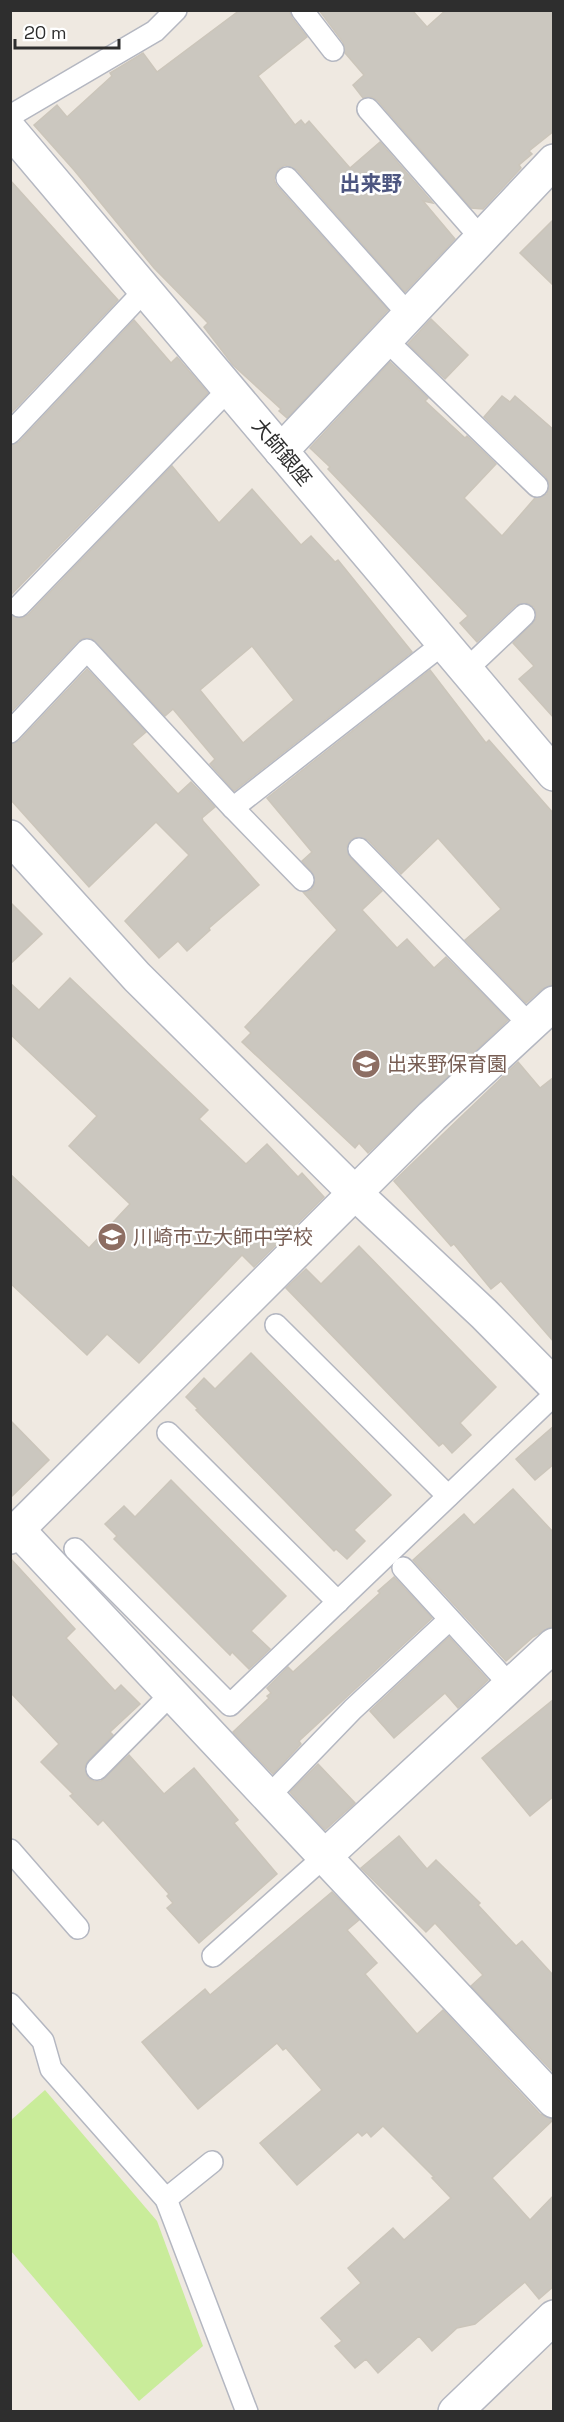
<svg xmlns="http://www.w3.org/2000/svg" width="564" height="2422" font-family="'Space Grotesk','Noto Sans JP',sans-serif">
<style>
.pitch{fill:#c9ec9a}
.building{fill:#cbc7bf;stroke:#cbc5ba;stroke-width:1.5;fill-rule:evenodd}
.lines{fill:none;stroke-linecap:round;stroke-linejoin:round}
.service-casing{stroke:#b4b7c1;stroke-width:24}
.minor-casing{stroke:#b4b7c1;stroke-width:36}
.tertiary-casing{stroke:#b4b7c1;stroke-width:36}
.service{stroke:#fff;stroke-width:21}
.minor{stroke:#fff;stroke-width:33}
.tertiary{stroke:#fff;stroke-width:33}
.labels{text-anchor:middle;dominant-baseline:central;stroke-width:5;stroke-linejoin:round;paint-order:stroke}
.street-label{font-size:20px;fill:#2e2e2e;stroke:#fff}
.education-label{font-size:20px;fill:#785e54;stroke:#fff;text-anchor:start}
.neighbourhood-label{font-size:21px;font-weight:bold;fill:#4d5680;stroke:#fff}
</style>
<rect width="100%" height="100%" fill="#efe9e1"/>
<path class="pitch" d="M45,2090L157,2221L203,2346L139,2401L11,2251V2120Z"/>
<g class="building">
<path d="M240,10H289L292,18L307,37L258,76L295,125L301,120L305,125L309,121L350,168L380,142L433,203L423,201L455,239L405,292L297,170L285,165L278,169L274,180L277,186L388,310L287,418L279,411L281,409L233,365L204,327L208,323L154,268L74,170L34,125L57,105L67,117L112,76L110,73L143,53L157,72Z"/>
<path d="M319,10H412L427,27L446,10H554V131L529,151L532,154L519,165L521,168L483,209L471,208L378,101L372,97L363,98L353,85L364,75L345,53L343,42Z"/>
<path d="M10,180L118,300L10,414Z"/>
<path d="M554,219V286L520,253Z"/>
<path d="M431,319L468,355L445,379L408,344Z"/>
<path d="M134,320L171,363L177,357L208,393L10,596V445L19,442Z"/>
<path d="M390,362L428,398L425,401L465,438L467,436L496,464L464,498L502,536L535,498L547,494L549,483L546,477L484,417L502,396L510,402L515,396L554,430V718L519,679L534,666L513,643L536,619V613L534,607L527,603L516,605L477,642L460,623L468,616L328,469L330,467L310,448Z"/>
<path d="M172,466L219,523L252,489L301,545L311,536L335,562L338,560L412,652L234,791L210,764L215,759L173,709L165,716L91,638H84L78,641L10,713V615L22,618L28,615ZM252,646L294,700L243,743L200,690Z"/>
<path d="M87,669L146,732L132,744L178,794L191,782L215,807L202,818L203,821L259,885L209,928L210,930L187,951L178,941L159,958L125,921L189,855L156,822L89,887L10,799V744L19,741Z"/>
<path d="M430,670L486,743L489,740L554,814V985L542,989L526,1003L465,940L501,909L438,838L401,874L368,840L356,837L351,840L347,846L350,857L382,891L362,910L397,948L407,939L434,968L446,957L508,1020L368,1153L359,1143L355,1148L242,1042L251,1033L245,1027L337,930L303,892L311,890L315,883L312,872L302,861L312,852L267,798Z"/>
<path d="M10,902L42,934L10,964Z"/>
<path d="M70,978L208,1110L199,1119L246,1164L267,1144L298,1177L302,1173L324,1197L254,1267L242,1255L139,1363L107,1334L87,1355L10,1283V1174L89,1248L130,1204L69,1146L97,1116L10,1034V983L39,1010Z"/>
<path d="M518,1062L540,1088L554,1077V1342L501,1281L491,1289L454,1244L451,1246L394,1181Z"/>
<path d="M359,1246L496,1387L460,1423L471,1435L452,1453L443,1443L439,1446L286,1288L306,1269L321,1284Z"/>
<path d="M251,1353L391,1495L354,1530L365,1541L347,1559L336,1549L334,1551L196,1410L198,1409L186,1397L204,1378L215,1389Z"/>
<path d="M10,1420L49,1460L10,1498Z"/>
<path d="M554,1426V1464L535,1480L516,1459Z"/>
<path d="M171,1480L286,1596L251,1631L270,1649L249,1669L232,1652L230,1655L114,1539L117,1536L105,1524L124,1506L135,1517Z"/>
<path d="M513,1489L554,1533V1625L533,1637L506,1661L413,1560L464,1514L474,1525Z"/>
<path d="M10,1558L75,1629L66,1638L115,1691L121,1685L140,1704L110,1732L113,1735L88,1761L85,1766L88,1778L94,1781H101L129,1755L164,1794L194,1768L238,1820L234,1823L277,1874L199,1943L167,1908L173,1903L167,1896L169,1894L103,1820L98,1825L70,1796L73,1794L41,1762L59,1744L10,1692Z"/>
<path d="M394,1577L432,1618L299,1741L301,1744L273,1774L233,1732L269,1698L267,1696L271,1693L267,1688L288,1667L293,1672L380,1593L378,1591Z"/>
<path d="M449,1637L488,1680L458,1708L445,1693L394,1738L370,1711Z"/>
<path d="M554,1699V1796L530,1816L482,1758Z"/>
<path d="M318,1764L355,1803L325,1830L290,1792Z"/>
<path d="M399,1836L427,1869L436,1860L480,1903L478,1905L516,1946L522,1941L554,1976V2073L471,1986L483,1975L435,1923L426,1932L361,1868Z"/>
<path d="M332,1892L359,1920L347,1930L377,1963L365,1974L417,2034L443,2010L540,2114L554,2119L492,2178L530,2220L554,2195V2286L539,2299L525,2282L475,2324L457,2328L432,2351L419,2336L378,2373L366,2359L355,2368L335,2346L342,2341L321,2318L361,2283L348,2268L393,2228L404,2240L451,2198L432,2178L434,2177L383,2126L371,2137L367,2132L362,2136L358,2132L297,2185L260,2143L322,2090L286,2048L283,2050L277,2043L198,2109L142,2042L205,1989L210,1995Z"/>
</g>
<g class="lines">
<g class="service-casing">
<g id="service">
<path d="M302,10L333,50"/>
<path d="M368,109L481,238"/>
<path d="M10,116L155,31L176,10"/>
<path d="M287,178L409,315"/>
<path d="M386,340L537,486"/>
<path d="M10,433L145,290"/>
<path d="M19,606L229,389"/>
<path d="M466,670L524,615"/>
<path d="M10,732L87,650L233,808L444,643"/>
<path d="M233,808L303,880"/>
<path d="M359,849L530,1025"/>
<path d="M276,1325L448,1496"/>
<path d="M168,1433L338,1602"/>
<path d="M75,1549L230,1705L554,1395"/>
<path d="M403,1568L510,1685"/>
<path d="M97,1769L171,1694"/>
<path d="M268,1797L353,1709L449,1620"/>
<path d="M10,1850L78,1928"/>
<path d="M213,1956L324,1857"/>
<path d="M10,2004L43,2041L51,2069L166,2199L247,2412"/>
<path d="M166,2199L212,2162"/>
</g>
</g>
<g class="minor-casing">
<g id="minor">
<path d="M281,451L554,161"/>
<path d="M10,837L137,977L355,1193L484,1314L554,1385"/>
<path d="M18,1530L554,2101"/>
<path d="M10,1537L432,1116L554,1003"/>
<path d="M324,1857L554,1645"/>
<path d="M455,2412L554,2317"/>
</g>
</g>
<g class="tertiary-casing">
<path id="tertiary" d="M10,130L554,774"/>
</g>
<use href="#service" class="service"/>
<use href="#minor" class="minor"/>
<use href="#tertiary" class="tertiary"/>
</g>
<defs>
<g id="school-disc" transform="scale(1.5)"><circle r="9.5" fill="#8d6e63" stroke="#fff"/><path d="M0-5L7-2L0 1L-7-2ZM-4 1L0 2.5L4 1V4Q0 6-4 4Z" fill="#fff"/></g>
</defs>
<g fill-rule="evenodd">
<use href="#school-disc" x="366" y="1064"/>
<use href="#school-disc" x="112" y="1237"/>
</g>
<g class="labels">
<g class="street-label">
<text transform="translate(282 452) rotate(50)">大師銀座</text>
</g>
<g class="education-label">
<text x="387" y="1064">出来野保育園</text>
<text x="133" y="1237">川崎市立大師中学校</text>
</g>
<g class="neighbourhood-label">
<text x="371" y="183">出来野</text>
</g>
</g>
<rect width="564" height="2422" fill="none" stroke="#2e2e2e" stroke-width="24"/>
<path d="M15 39v9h104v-9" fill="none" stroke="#2e2e2e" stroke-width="3"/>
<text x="24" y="39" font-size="18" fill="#2e2e2e" stroke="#ffffff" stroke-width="4.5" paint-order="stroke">20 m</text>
</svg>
